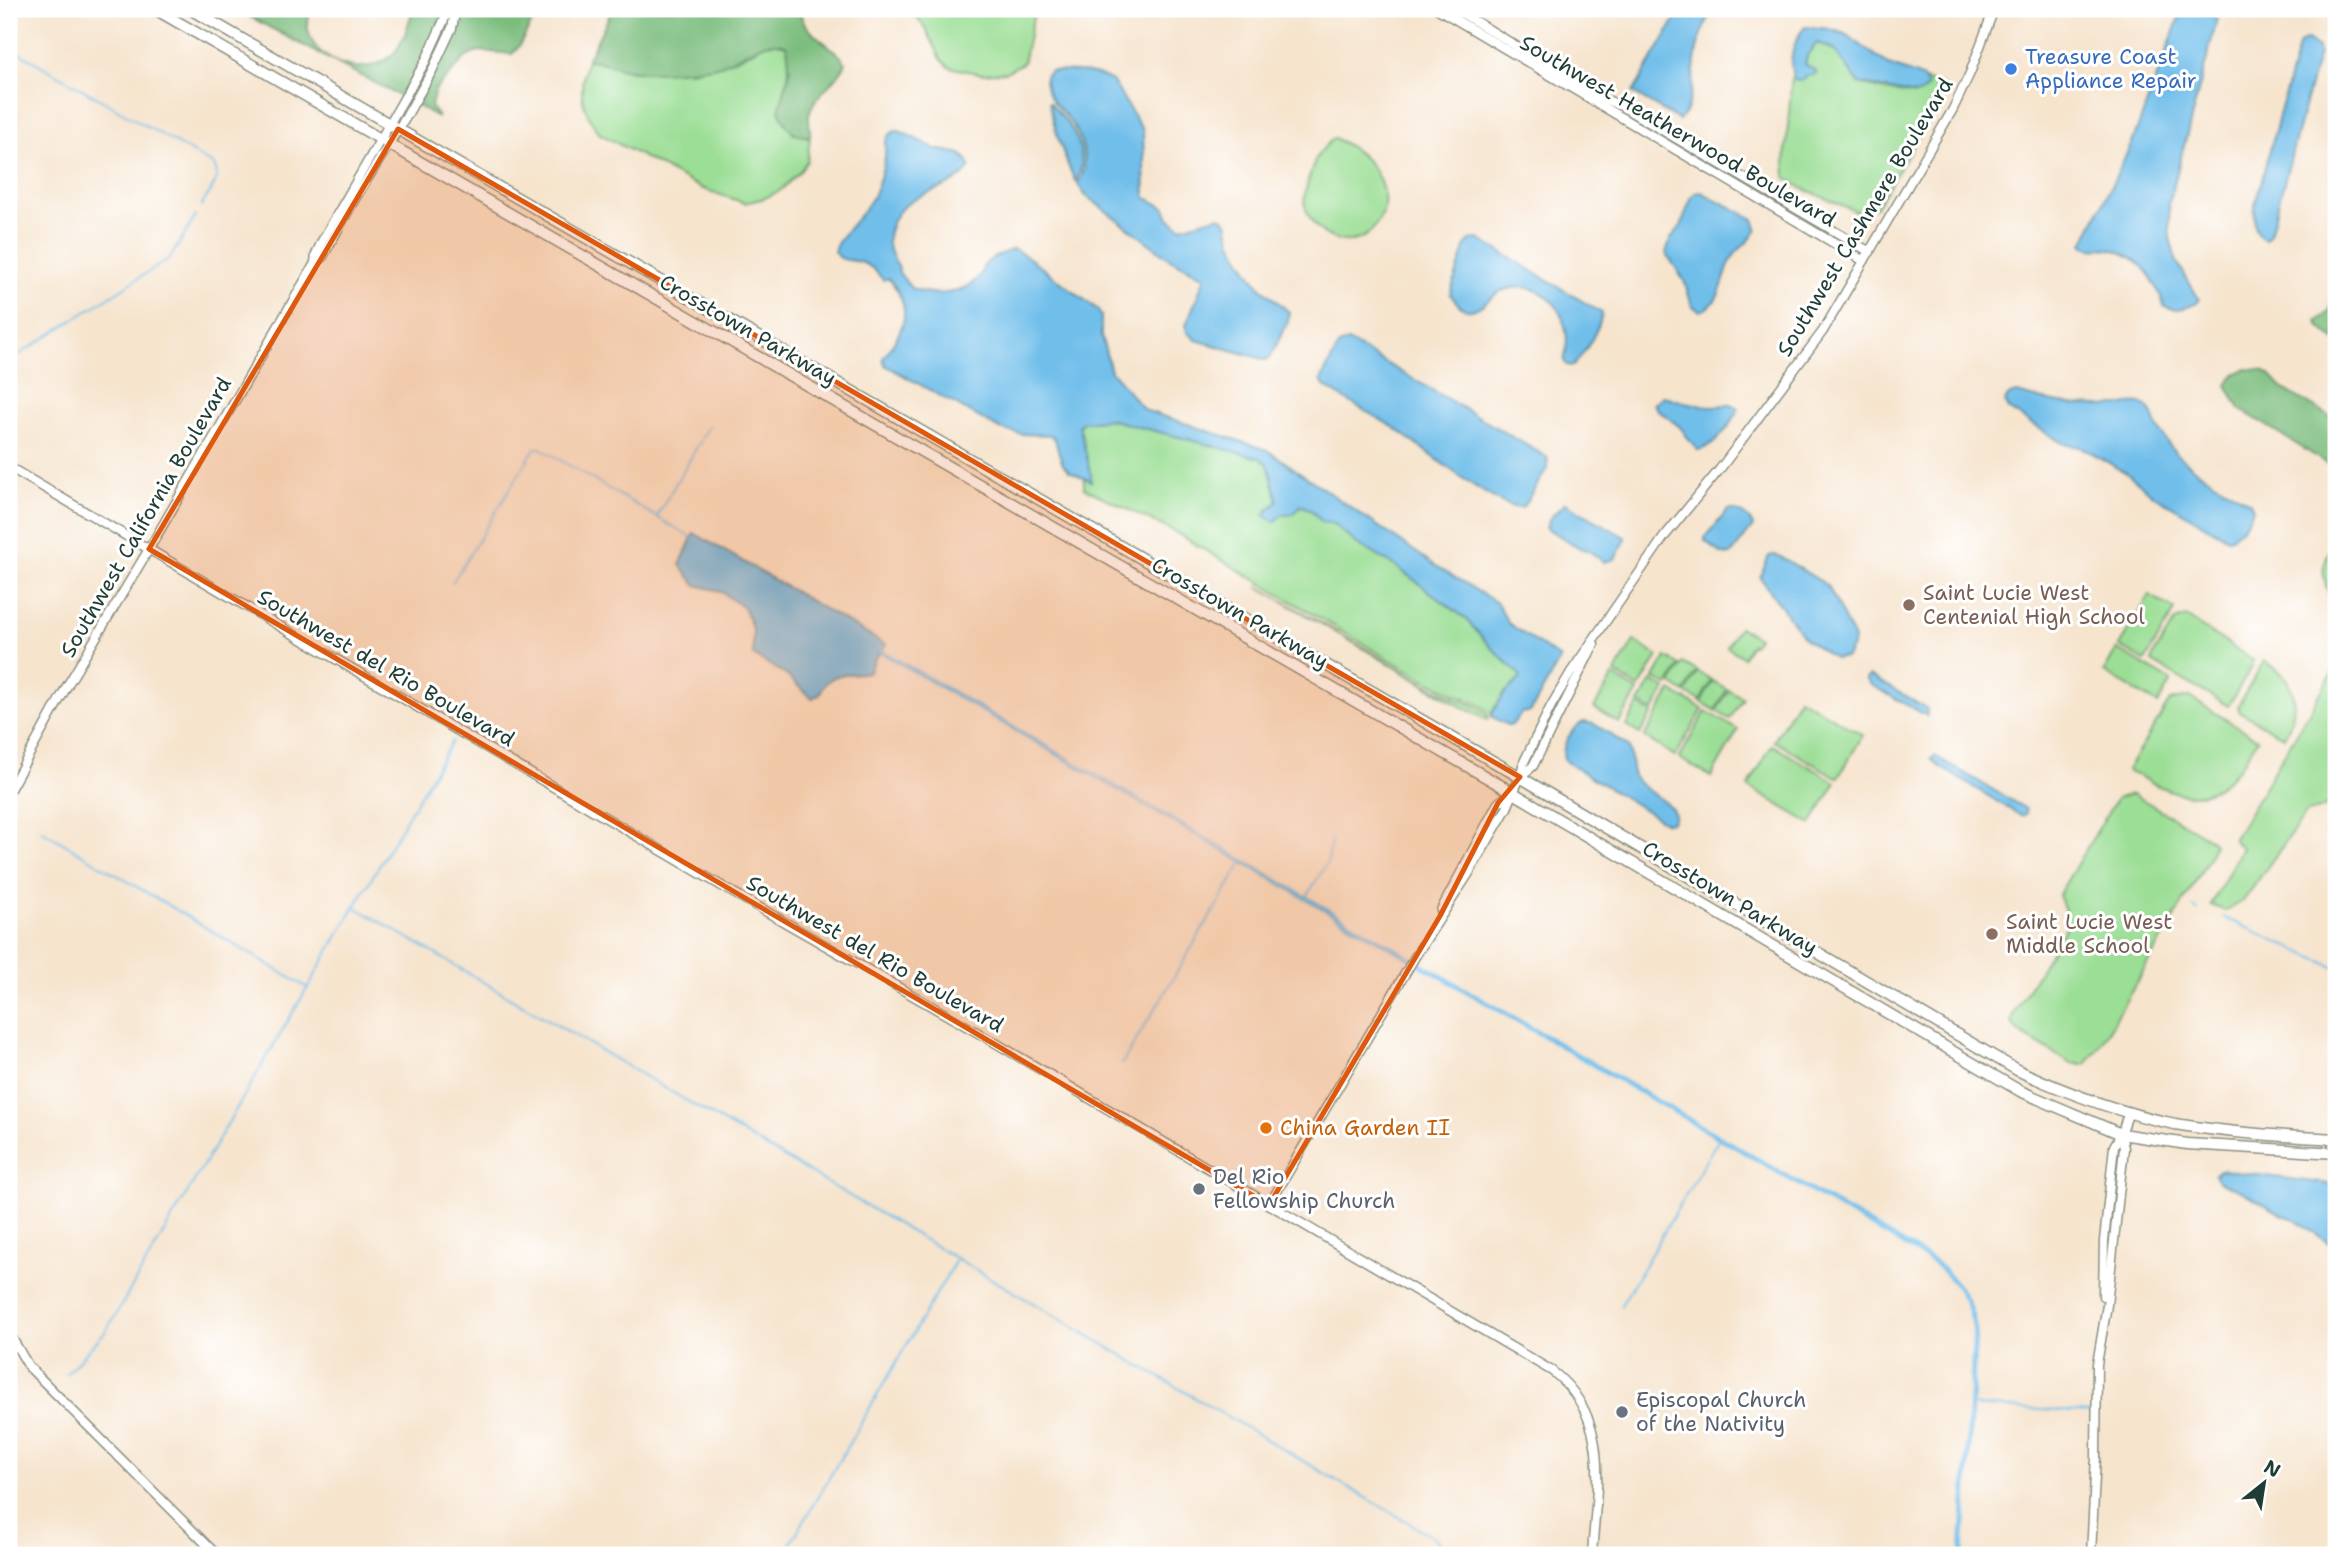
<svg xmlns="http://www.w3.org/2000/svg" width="2345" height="1564" font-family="'Shantell Sans',sans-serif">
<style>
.green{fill:#9bde95;stroke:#5d8e64;stroke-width:2}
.forest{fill:#7cbd7e;stroke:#4e7d59;stroke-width:2}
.water{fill:#70beea;stroke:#487e8f;stroke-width:2}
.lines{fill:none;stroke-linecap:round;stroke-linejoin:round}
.stream{stroke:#70beea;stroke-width:2}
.canal{stroke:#70beea;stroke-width:5}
.minor-casing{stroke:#8a9080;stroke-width:11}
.major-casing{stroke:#8a9080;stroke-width:13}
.minor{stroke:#fff;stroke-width:8}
.major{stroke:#fff;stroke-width:10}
.marked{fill:#de580e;fill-opacity:0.2;stroke:#de580e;stroke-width:5;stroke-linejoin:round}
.shop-dot{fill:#3f7fe0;stroke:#fff;stroke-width:2.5}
.education-dot{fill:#8d6e63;stroke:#fff;stroke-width:2.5}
.food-dot{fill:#e8710a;stroke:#fff;stroke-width:2.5}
.worship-dot{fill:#6b7280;stroke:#fff;stroke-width:2.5}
.labels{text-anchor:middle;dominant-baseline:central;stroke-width:6;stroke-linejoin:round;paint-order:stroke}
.shop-label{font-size:21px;fill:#366cbe;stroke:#fff;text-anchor:start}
.street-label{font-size:21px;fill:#1f3d34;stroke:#fff}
.education-label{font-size:21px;fill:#785e54;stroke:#fff;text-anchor:start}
.food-label{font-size:21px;fill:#c56008;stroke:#fff;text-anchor:start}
.worship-label{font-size:21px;fill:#5b616d;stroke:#fff;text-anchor:start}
</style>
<rect width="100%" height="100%" fill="#fff"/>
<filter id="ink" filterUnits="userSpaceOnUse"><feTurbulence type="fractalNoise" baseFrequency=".0143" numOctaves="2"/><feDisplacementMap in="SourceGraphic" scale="14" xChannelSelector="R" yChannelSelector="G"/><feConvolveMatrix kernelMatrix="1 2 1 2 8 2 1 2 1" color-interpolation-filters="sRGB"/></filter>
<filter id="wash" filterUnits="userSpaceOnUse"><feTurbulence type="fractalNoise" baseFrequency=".00686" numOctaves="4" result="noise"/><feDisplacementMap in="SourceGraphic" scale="28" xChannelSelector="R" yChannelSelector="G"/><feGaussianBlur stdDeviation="1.57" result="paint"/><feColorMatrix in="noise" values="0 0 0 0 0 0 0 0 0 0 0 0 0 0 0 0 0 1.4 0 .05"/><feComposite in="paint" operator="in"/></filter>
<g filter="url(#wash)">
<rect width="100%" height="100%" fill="#f6e4cd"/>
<g class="green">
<path d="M911,9H1035L1023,63L1006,72L982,74L949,67L941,59L926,29Z"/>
<path d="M769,42H780L787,46C792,70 786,88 779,111L793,134L810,137L807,161L800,171L781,190L765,198L745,203L703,189L600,134C580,108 578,91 587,60H596L631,71H690L719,65L741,57Z"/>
<path d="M1816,43C1842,49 1841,63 1857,79C1866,90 1901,92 1916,95L1927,86L1925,80L1944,86L1940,101L1876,207L1860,213L1802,188L1786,178L1785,162L1792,76L1795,80L1801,81L1808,75L1816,72L1805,64L1807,55Z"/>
<path d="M1334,138C1359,150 1376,164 1383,191C1386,202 1384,213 1378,222C1357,257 1315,240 1305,206C1302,196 1312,168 1316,159C1320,151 1327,144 1334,138Z"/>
<path d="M1109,419L1260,458L1268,464L1278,501L1274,507L1267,510L1281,515L1294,514L1301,505L1313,512L1322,522L1332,523L1356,543L1397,567L1466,619L1489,645L1520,675V679L1504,694L1491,713L1474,702L1439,687L1394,662L1171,530L1084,488V478L1091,480L1079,425L1083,422Z"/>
<path d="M2336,536V604C2317,579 2322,563 2336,536Z"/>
<path d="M1257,586L1437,690L1473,705L1488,715V718L1487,720L1464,708Z"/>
<path d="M2150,595L2175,610L2145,661L2119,646Z"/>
<path d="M2186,617L2253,660V665L2228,706L2152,662L2153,656L2175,621Z"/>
<path d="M1739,627L1758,638L1753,645L1751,644L1743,657L1727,647Z"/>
<path d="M1634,641L1658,656L1639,688L1615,673Z"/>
<path d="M2117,649L2171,681L2158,704L2104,672Z"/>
<path d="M1666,657L1680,665L1668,686L1654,678Z"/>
<path d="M2264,661C2297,678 2301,706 2284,737L2239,711L2238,706Z"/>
<path d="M1683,663L1697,671L1685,692L1671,684Z"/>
<path d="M2336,667V786C2333,804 2324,810 2307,812L2243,901L2225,911L2211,905L2242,848L2233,840Z"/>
<path d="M1698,672L1712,680L1700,701L1686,693Z"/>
<path d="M1613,676L1638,691L1619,723L1594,708Z"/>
<path d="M1652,681L1666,689L1653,711L1639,703Z"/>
<path d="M1713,681L1727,689L1715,710L1701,702Z"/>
<path d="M1729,690L1743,698L1730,719L1716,711Z"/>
<path d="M1671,691L1703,709L1675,756L1644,737Z"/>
<path d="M2189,697L2258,739C2250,749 2245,762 2236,771C2200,813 2167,791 2127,770L2170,701Z"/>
<path d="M1799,698L1863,735L1838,778L1774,741Z"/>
<path d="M1638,705L1652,713L1640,734L1626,726Z"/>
<path d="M1706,711L1738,730L1711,777L1679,758Z"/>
<path d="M1772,745L1836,782L1811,824L1748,787Z"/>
<path d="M2133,794L2211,840L2214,844L2209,858L2099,1047L2086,1064H2072L2020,1033L2011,1023L2013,1014L2066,927V915L2059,894L2117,798Z"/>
</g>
<g class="forest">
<path d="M235,9H312C290,50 359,88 393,54C404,43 408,24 413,9H446L422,60L401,97Z"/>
<path d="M459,9H527L537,13L519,46L512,54L479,51L466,57L435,90L431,106L438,117L416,105L455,29Z"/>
<path d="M613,9H799C804,36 832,42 846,63C838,82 813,94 809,115C808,122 811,130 810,137C789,133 788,130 779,110L790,72L787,46C766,34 739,60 717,66C695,71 651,74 629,70C615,68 602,60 587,60Z"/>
<path d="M2336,294V341L2320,327L2317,322L2329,312Z"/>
<path d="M2246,369L2262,370L2270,375L2282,388L2336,420V469L2240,409L2227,385L2235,374Z"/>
</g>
<g class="water">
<path d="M1681,9H1714C1707,20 1701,32 1698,45C1692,65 1695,107 1679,120L1633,93Z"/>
<path d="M2189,9L2213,15L2217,20L2169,203L2170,238L2176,260L2199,299L2197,303C2186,308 2175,312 2164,306C2156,279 2139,254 2109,249C2100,247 2090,251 2083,244L2132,143L2179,18L2183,11Z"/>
<path d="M1805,27L1830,29L1845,34L1889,65L1922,77L1928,86L1921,93L1916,95L1859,83L1834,49L1817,43L1807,55L1805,64L1816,72L1814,75H1808L1801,81L1795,80C1786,66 1794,39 1805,27Z"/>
<path d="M2307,40L2318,48L2319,52L2270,234L2265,240C2252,232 2254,219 2255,205L2298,46L2302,41Z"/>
<path d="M1050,71C1069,72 1097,70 1113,82L1143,131L1145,197L1165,208L1169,218L1181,227L1220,216L1227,222L1231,240L1241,260L1259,286L1289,312L1288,321L1270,358L1266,360L1196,340L1187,332L1186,325L1205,277L1170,259L1085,195L1077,183C1090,171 1084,141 1074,127C1062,108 1045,101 1045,76Z"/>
<path d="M1049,101C1056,110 1065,119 1071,128C1081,141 1087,169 1075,181C1063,155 1054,130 1049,101Z"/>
<path d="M897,130L936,149L961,154L968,161L970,167C952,195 906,188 892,223C883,244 889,249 899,268L898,271L911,288C932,297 963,296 980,276C982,273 982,269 984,266C990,257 1004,253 1014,249L1028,257L1098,310L1101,316V336L1111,371L1144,410L1267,450L1436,566L1497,603L1508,623L1558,657L1560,659L1531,711L1528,713L1522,712L1512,725L1509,726L1491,716L1504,694L1520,679V675L1489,645L1466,619L1397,567L1356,543L1332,523L1322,522L1312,511L1301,505L1294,514L1281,515L1275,522L1264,515L1278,501L1268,464L1260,458L1109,419L1083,422L1079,425L1091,475V481L1069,471L1062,463L1055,439L1051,435L1020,434L1000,429L885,365L883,358C905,328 915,309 888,278L883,280C877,272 871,265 860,262C848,259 842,262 834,252C838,234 866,214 874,194C879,182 883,170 885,157C886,152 884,146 886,141C888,136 892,132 897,130Z"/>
<path d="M1701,192L1754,219L1757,228C1752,240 1743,245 1735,254C1723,268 1724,306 1700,311L1692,306L1684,280L1666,253L1670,240L1681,226L1691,199L1695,193Z"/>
<path d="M1479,239L1602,313C1600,329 1584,354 1573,366L1567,365L1564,361C1576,321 1549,276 1504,290C1491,294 1484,308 1471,310C1462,312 1456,301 1450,294L1466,245L1471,240Z"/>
<path d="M1348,341L1545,456L1548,459V467L1523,507C1505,516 1414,441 1393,427C1370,413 1346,401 1324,386L1321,380L1339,345Z"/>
<path d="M2017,393C2049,403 2085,408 2119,405C2127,405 2137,401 2145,405C2154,411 2154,421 2158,428C2163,436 2168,444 2174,451C2195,473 2224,487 2250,502L2253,509C2248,521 2241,532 2229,538L2222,535L2153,495L2128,474L2081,447L2064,444L2008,409L2005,403C2007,396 2010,394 2017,393Z"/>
<path d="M1663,396C1681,401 1697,407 1716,406C1726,406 1730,402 1738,409C1733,424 1713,449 1697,450L1680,427L1657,409L1654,404Z"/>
<path d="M1565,503L1625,537V541L1615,559L1604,562L1588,550L1582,549L1546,528L1550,518Z"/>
<path d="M1728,510C1737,509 1750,517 1753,526L1731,555L1722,554L1705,541V538Z"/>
<path d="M694,533L886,645L875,659L869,672C849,676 829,669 820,694L812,698L785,674L753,655V630L744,608L720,591L696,585L680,565Z"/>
<path d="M1775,555L1783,558L1828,586L1854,639L1853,645L1846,657L1835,659L1804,638L1760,577L1769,556Z"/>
<path d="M1869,676L1874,678L1927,709V716L1871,685L1866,679Z"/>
<path d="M1583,722L1594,724L1628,746C1633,757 1629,770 1636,780C1647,794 1669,799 1675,815L1672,822L1666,823L1661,820L1565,761C1559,748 1571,729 1583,722Z"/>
<path d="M1935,756L2026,809V814L2021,816L1937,765L1931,759Z"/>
<path d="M2220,1170L2336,1185V1248L2295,1219L2283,1215L2241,1191L2218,1181L2214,1175Z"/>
</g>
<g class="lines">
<g class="stream">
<path d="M9,47L214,165C222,179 209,193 201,206"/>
<path d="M9,361L170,258L196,216"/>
<path d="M657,516L709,426"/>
<path d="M452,583L535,448H540L692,538"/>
<path d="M41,830L308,988"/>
<path d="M1306,898L1328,861L1331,840"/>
<path d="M355,907L1423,1531L1435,1539L1450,1555"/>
<path d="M2193,907L2198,910"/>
<path d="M2223,917L2336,968"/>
<path d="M1122,1064L1243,862"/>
<path d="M1620,1307L1719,1138"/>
<path d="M66,1374L105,1332L118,1311L452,741"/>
<path d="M1971,1406L2092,1413"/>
<path d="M9,1528L18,1538"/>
<path d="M784,1555L956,1260"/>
</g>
<path class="canal" d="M882,652L1934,1262C1958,1283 1970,1299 1975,1331L1962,1555"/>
</g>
</g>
<g filter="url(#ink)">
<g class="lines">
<g class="minor-casing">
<g id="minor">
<path d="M1438,9L1864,261"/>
<path d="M1455,9L1600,97L1621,106L1870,252"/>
<path d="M315,263L316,254L322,241L425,62L449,9"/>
<path d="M9,467L732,892L994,1042L1552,1371C1613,1418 1596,1488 1592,1555"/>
<path d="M1520,777L1533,766L1594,644"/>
<path d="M9,791L67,686L149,549L315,263L322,258L356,197L406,117L432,71L452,28L456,9"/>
<path d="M1441,910L1498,803L1511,793"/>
<path d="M1269,1205L1416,955L1469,873L1507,808L1520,777L1524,762L1551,706L1571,672L1664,537L1720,469L1823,331L1953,109L1970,73L1994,9"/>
<path d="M2103,1296L2104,1241L2114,1146L2121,1134L2129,1112"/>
<path d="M9,1333L29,1367L217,1555"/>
<path d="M2091,1555L2096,1456L2097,1364L2107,1305L2124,1148L2121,1134"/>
</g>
</g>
<g class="major-casing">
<g id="major">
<path d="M155,9L1512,792L2020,1091L2121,1134L2187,1144L2336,1153"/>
<path d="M190,9L1520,777L2017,1070C2067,1093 2120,1113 2175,1124C2228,1133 2282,1136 2336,1139"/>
</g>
</g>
<use href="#minor" class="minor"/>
<use href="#major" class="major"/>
</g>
</g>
<path class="marked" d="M398,129L1520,777L1498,803L1440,916L1269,1205L149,549Z"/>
<circle class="shop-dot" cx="2011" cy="69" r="7"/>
<g class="education-dot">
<circle cx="1909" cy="605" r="7"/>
<circle cx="1992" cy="934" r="7"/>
</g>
<circle class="food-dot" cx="1266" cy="1128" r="7"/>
<g class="worship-dot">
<circle cx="1199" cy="1189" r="7"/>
<circle cx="1622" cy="1412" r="7"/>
</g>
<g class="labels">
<g class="shop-label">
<text x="2025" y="57">Treasure Coast<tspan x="2025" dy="24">Appliance Repair</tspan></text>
</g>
<g class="street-label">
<text transform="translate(1678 131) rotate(30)">Southwest Heatherwood Boulevard</text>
<text transform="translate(1865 217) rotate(-59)">Southwest Cashmere Boulevard</text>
<text transform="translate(748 330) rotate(30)">Crosstown Parkway</text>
<text transform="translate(146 517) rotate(-60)">Southwest California Boulevard</text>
<text transform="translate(1240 613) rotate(30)">Crosstown Parkway</text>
<text transform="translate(386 668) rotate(30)">Southwest del Rio Boulevard</text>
<text transform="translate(1730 898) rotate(31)">Crosstown Parkway</text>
<text transform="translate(875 954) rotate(30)">Southwest del Rio Boulevard</text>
</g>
<g class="education-label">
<text x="1923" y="593">Saint Lucie West<tspan x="1923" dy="24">Centenial High School</tspan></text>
<text x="2006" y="922">Saint Lucie West<tspan x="2006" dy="24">Middle School</tspan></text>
</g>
<g class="food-label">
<text x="1280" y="1128">China Garden II</text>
</g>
<g class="worship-label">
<text x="1213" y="1177">Del Rio<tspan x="1213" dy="24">Fellowship Church</tspan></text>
<text x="1636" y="1400">Episcopal Church<tspan x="1636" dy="24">of the Nativity</tspan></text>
</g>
</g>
<rect width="2345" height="1564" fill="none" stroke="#fff" stroke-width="35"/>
<g transform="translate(2264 1483) rotate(30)" stroke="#ffffff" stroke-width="5" paint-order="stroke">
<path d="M0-5L12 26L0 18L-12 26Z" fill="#1f3d34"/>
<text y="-10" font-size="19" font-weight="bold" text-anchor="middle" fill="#1f3d34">N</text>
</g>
</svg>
